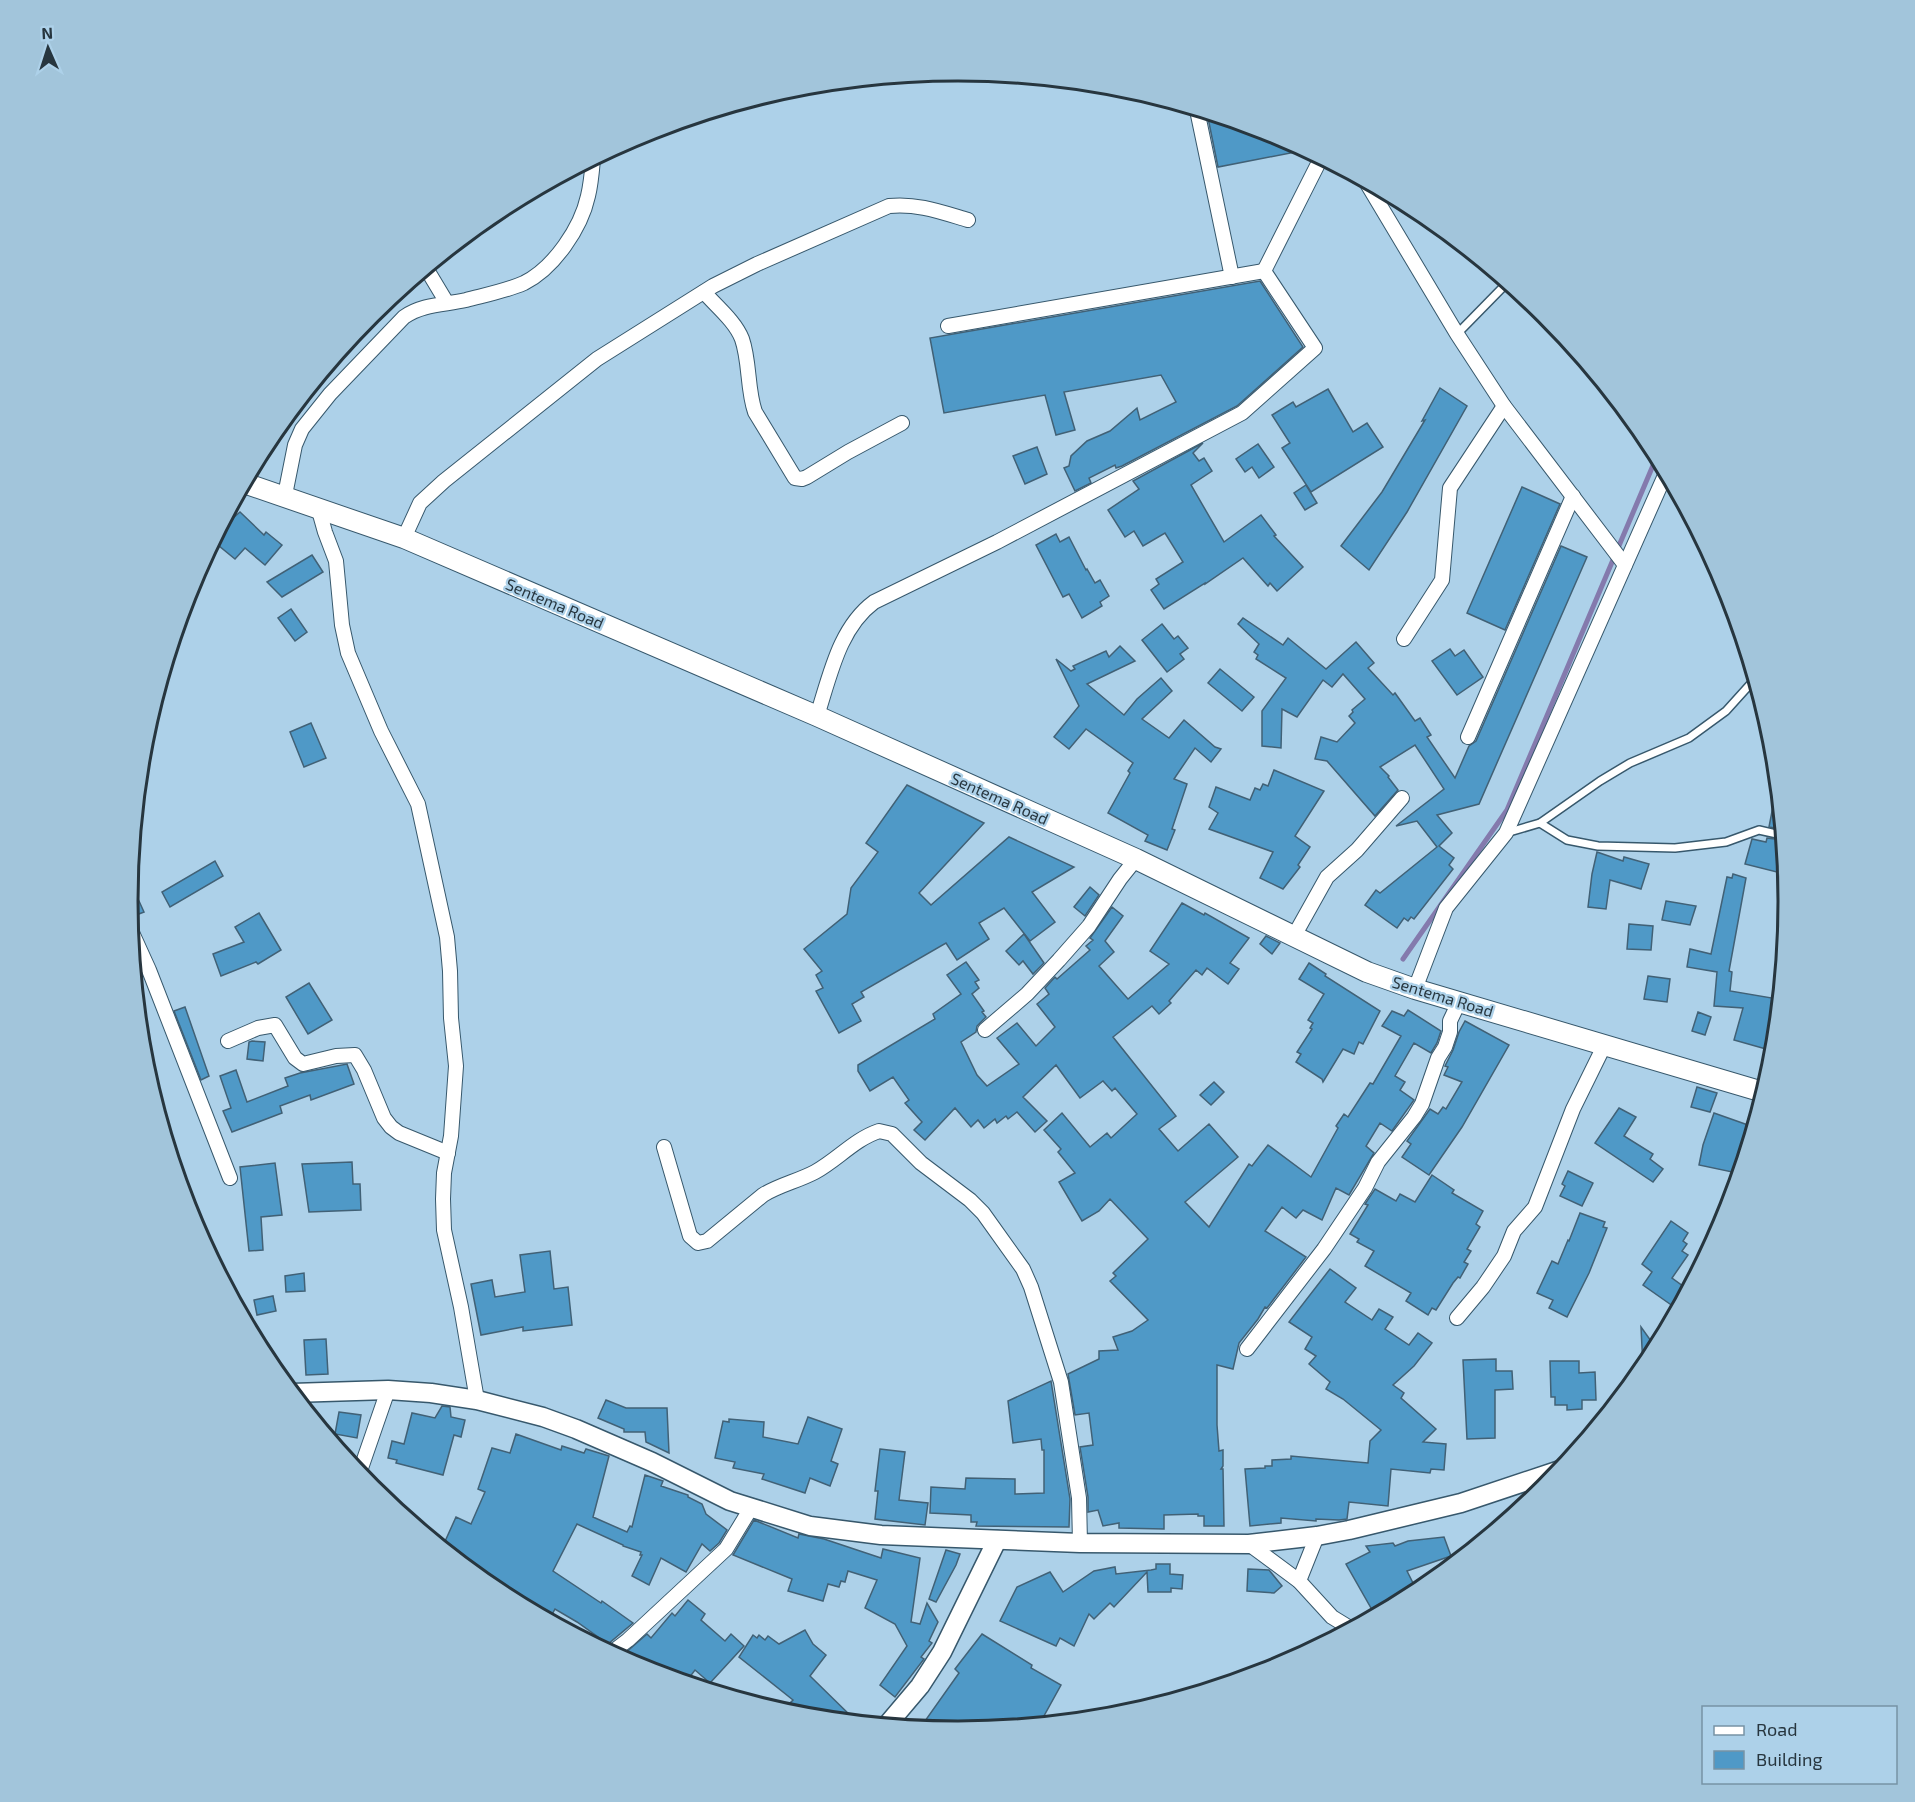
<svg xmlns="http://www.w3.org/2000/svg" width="1915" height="1802" font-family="'Exo 2',sans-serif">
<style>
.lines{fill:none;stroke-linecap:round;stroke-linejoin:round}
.stream{stroke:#847aad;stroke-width:5}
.building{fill:#4f99c7;stroke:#416176;stroke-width:1.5}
.service-casing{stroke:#37586c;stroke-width:10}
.minor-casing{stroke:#37586c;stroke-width:16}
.tertiary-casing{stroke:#37586c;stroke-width:21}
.secondary-casing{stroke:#37586c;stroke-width:22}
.service{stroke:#fff;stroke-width:7}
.minor{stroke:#fff;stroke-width:14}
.tertiary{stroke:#fff;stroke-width:18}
.secondary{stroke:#fff;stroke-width:20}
.labels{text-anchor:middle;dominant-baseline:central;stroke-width:4.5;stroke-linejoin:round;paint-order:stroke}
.street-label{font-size:16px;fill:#27363f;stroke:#add1e9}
.rim{fill:none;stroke:#27363f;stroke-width:3}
</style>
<rect width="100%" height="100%" fill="#add1e9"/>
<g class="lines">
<path class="stream" d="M1403,959L1507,810L1657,456"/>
</g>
<g class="building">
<path d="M1207,113L1276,134L1306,150L1218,167Z"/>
<path d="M1260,281L1303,347L1237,406L1122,466L1116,468L1115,465L1089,478L1091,483L1075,491L1064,468L1069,466L1071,456L1087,441L1110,431L1137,408L1140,420L1176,402L1161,375L1064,392L1075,430L1056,435L1045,395L944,413L930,338Z"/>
<path d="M1440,388L1467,406L1407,512L1369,570L1341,546L1382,492L1425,420L1422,421Z"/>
<path d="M1328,389L1353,432L1367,423L1383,447L1311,492L1282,448L1290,443L1272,415L1293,402L1296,407Z"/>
<path d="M1203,443L1193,453L1199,461L1204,458L1212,471L1191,485L1224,542L1261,515L1276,535L1274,536L1303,567L1277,591L1270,583L1268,586L1243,558L1205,584V583L1164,609L1151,590L1159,584L1156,579L1183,562L1165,533L1143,546L1134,531L1125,537L1108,510L1139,489L1133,481Z"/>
<path d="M1258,444L1274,467L1259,478L1252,467L1245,472L1236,459Z"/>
<path d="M1037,447L1047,474L1025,484L1013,456Z"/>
<path d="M1306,485L1317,503L1305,510L1294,493Z"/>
<path d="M1522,487L1560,504L1505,630L1467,613Z"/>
<path d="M240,512L264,535L266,532L282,545L265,565L245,548L235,559L213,541L217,532Z"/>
<path d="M1056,534L1060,542L1069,537L1086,570L1087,569L1095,583L1100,580L1109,596L1100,602L1102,606L1082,618L1069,594L1063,597L1036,545Z"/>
<path d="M1561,546L1587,557L1479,804L1437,815L1452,833L1439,846L1454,858L1449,865L1453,869L1414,919L1411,917L1408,921L1404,918L1397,928L1365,905L1376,890L1380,893L1437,847L1417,821L1396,826L1444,789L1415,745L1380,767L1389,776L1388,777L1398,790L1375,816L1327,761L1315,759L1321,737L1337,742L1355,723L1349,716L1353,712L1352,710L1365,699L1343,674L1332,687L1323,680L1297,717L1282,709L1281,748L1262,746V711L1286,678L1256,659L1258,655L1254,652L1259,644L1238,624L1243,618L1283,645L1288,638L1326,669L1356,642L1374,663L1368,668L1393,695L1395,693L1415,721L1420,718L1431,735L1427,737L1455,778L1469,746L1476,741Z"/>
<path d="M312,555L323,572L282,597L267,582Z"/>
<path d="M291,609L307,632L295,641L278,618Z"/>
<path d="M1162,624L1174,639L1178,636L1188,648L1180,654L1184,659L1167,672L1142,640Z"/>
<path d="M1120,646L1135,661L1087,684L1124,715L1137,699L1161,678L1172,691L1142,719L1169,738L1184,720L1215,747L1221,749L1211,762L1195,748L1174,779L1187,784L1172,829L1175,830L1167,850L1145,841L1148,835L1108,813L1130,773L1128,771L1133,763L1086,729L1069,749L1054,737L1079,706L1056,659L1071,671L1075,669L1073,666L1106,651L1109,657Z"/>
<path d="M1450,649L1455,656L1464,650L1483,677L1457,695L1432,661Z"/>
<path d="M1220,669L1254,697L1242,711L1208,683Z"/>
<path d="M311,723L326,758L304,767L290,732Z"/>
<path d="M1274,770L1324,791L1295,836L1310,847L1298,865L1300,867L1283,889L1260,878L1273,852L1209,829L1218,813L1209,807L1216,787L1250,800L1255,788L1260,790L1263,784L1268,786Z"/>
<path d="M907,785L984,823L919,893L931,905L1009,837L1074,867L1032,892L1055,922L1030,941L1004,908L979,923L989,939L957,960L946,943L861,992L864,997L852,1004L861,1021L839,1033L816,991L823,988L816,975L822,971L804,949L847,914L851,888L878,852L866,843Z"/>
<path d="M1774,801H1778L1781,829L1769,827Z"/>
<path d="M1767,838L1782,840L1785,874L1745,864L1752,839L1766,842Z"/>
<path d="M1597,852L1623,861L1624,857L1649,864L1641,889L1610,880L1606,909L1588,907L1592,874Z"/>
<path d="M215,861L223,876L170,907L162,892Z"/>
<path d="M1733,874L1746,878L1729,971L1732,972L1730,991L1778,999L1773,1051L1734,1040L1743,1008L1714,1006L1717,972L1687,967L1690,949L1711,954L1727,877L1732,878Z"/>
<path d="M129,879L144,912L131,917H129L127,901Z"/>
<path d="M1090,887L1099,895L1085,916L1074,907Z"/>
<path d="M1666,901L1696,906L1690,925L1662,920Z"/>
<path d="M1182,903L1204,915L1205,913L1249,938L1230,963L1239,969L1228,984L1207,968L1202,975L1196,970L1169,1001L1171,1003L1159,1014L1152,1006L1113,1037L1176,1116L1159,1129L1178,1151L1209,1124L1238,1157L1185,1202L1209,1227L1249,1164L1252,1166L1268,1145L1311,1177L1338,1128L1336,1126L1344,1114L1348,1117L1370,1083L1373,1084L1401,1036L1382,1026L1392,1011L1404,1016L1408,1010L1441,1031L1437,1043L1431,1053L1414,1043L1395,1076L1405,1082L1400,1090L1414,1100L1392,1131L1380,1123L1366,1146L1374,1153L1349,1195L1336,1188L1322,1220L1303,1210L1296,1218L1282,1207L1265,1231L1306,1257L1267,1308L1265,1307L1258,1319L1239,1343L1233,1369L1217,1365V1425L1219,1451L1223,1450V1466L1221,1469H1223L1224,1526H1204V1516H1198V1514L1164,1515V1529L1119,1528V1523L1103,1526L1098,1510L1088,1512V1497L1080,1447L1093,1445L1089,1413L1075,1415L1068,1374L1099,1359V1351L1118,1350L1113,1337L1132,1331L1148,1320L1110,1281L1116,1276L1113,1273L1148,1239L1110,1199L1099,1211L1082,1221L1059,1182L1075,1173L1058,1152L1061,1149L1044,1130L1062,1113L1090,1147L1107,1133L1111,1138L1137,1114L1115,1088L1112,1091L1103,1081L1080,1098L1056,1065L1023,1097L1047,1121L1035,1132L1017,1112L1008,1119L1006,1116L997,1123L995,1119L984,1128L978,1120L971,1127L955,1108L925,1140L914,1130L922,1122L905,1103L909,1100L893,1077L870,1091L858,1071V1065L935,1019L933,1014L961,994L947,975L966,962L979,980L975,982L979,988L972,994L984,1011L982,1012L986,1017L977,1026L976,1032L961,1042L977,1075L987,1086L1019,1064L997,1038L1017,1023L1036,1046L1055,1027L1037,1004L1049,994L1045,988L1055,977L1057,979L1090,950L1086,946L1093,940L1090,938L1112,907L1123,916L1105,941L1114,952L1099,966L1128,999L1169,964L1150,951Z"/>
<path d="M259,913L281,950L258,964L256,962L221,976L213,954L244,942L235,927Z"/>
<path d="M1629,924L1653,926L1651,950L1627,949Z"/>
<path d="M1024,934L1044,963L1033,974L1023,961L1019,965L1006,951Z"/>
<path d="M1266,936L1280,943L1272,954L1260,944Z"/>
<path d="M1309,963L1326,974L1325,976L1380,1011L1363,1044L1359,1042L1354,1054L1343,1049L1323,1082L1322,1079L1296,1062L1301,1054L1297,1052L1312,1029L1310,1028L1313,1023L1308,1020L1324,994L1299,979Z"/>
<path d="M1648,976L1670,979L1667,1002L1644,999Z"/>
<path d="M309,983L332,1020L308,1034L286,997Z"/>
<path d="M185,1007L209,1076L201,1080L174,1011Z"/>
<path d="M1698,1012L1711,1017L1705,1035L1692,1031Z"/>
<path d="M1465,1021L1509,1045L1462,1127L1429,1175L1402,1157L1411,1144L1407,1141L1430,1109L1438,1114L1443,1107L1446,1109L1462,1082L1444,1075L1448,1067L1445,1066L1453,1050L1459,1032Z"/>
<path d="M252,1041L265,1042L263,1061L247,1059L249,1042Z"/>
<path d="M347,1064L354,1084L311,1100L310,1095L280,1106L282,1113L232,1132L223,1111L231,1108L220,1076L236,1070L247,1102L288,1086L285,1078L300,1073Z"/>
<path d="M1214,1082L1224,1092L1211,1105L1200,1095Z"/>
<path d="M1697,1087L1717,1093L1710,1112L1691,1107Z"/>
<path d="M1619,1108L1636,1117L1624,1136L1653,1154L1650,1159L1663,1169L1653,1182L1595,1143Z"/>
<path d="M1714,1113L1748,1125L1732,1172L1699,1165L1703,1145Z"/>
<path d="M352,1162L353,1184H360L361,1210L309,1212L302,1164Z"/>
<path d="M275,1163L282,1215L261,1217L263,1250L249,1251L240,1167Z"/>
<path d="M1568,1171L1593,1183L1582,1206L1560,1196L1565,1186L1562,1184Z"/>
<path d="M1432,1175L1454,1190L1452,1193L1483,1211L1476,1224L1480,1227L1467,1249L1471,1251L1464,1262L1468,1264L1460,1278L1458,1277L1453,1283L1436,1310L1432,1308L1428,1315L1406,1301L1411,1293L1365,1266L1374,1251L1357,1242L1359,1239L1350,1234L1368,1205L1365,1204L1375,1189L1396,1201L1400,1194L1415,1202Z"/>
<path d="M1580,1213L1605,1222L1603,1227L1607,1228L1589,1273L1567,1317L1549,1308L1553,1300L1537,1293L1552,1261L1558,1264L1568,1240L1569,1241Z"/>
<path d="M1671,1221L1688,1233L1683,1241L1687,1244L1682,1251L1688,1255L1672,1278L1687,1289L1677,1309L1643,1285L1652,1272L1642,1264Z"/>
<path d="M550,1251L554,1289L568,1287L572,1325L523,1331V1327L481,1335L471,1284L492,1280L495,1297L525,1292L520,1255Z"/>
<path d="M1330,1269L1356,1288L1345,1302L1372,1320L1379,1309L1393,1317L1385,1329L1409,1345L1418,1333L1432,1343L1414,1366L1393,1385L1404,1393L1401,1398L1436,1429L1423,1442L1446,1444L1444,1470L1431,1469L1430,1473L1391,1469L1388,1506L1349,1502L1347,1519L1339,1520L1316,1519V1521L1281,1518V1523L1250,1526L1245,1469L1265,1468V1466H1272V1460L1291,1459V1456L1368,1463L1370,1441L1381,1430L1343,1399L1326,1389L1330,1382L1309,1364L1316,1356L1305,1349L1312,1337L1289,1322Z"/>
<path d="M304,1273L305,1291L286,1292L285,1276Z"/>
<path d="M273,1296L276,1311L257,1315L254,1300Z"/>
<path d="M1641,1327L1656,1348L1643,1368Z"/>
<path d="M326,1339L328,1374L306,1375L304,1340Z"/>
<path d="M1496,1359V1371H1512L1513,1389L1495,1390V1438L1467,1439L1463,1360Z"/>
<path d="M1550,1361H1579V1373L1595,1372L1596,1400H1582V1409L1567,1410V1405H1555V1397H1551Z"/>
<path d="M1051,1381L1070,1499L1069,1527L976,1526L977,1522H971V1515L930,1513L931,1487L965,1489L966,1478L1015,1479V1494L1044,1493V1450H1042L1041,1439L1013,1443L1008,1401Z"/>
<path d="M606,1400L626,1408H667L669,1453L646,1442L645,1432H624V1429L598,1418Z"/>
<path d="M442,1406L450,1407L451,1417L465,1420L461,1437L454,1435L443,1475L396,1463L397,1460L388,1458L392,1441L404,1444L412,1413L435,1418Z"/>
<path d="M339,1412L361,1415L357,1438L335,1434Z"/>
<path d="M808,1417L842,1429L831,1461L838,1464L830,1486L810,1478L805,1493L762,1479L764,1474L733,1468L735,1462L715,1458L723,1421L729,1422V1419L764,1422L763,1437L798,1444Z"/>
<path d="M516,1434L561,1450L562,1446L584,1453L586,1449L609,1456L593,1517L627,1532L630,1526L632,1527L645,1475L663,1481L661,1486L688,1495V1497L702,1504L706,1514L727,1530L719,1543L710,1551L702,1544L686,1572L661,1558L649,1585L632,1576L642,1555H640L641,1552L623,1546V1545L577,1524L553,1571L601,1603L602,1601L633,1623L608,1644L577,1622L555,1609L549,1620L496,1591L442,1548L456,1517L471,1524L485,1492L478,1489L492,1448L510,1453Z"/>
<path d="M880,1449L905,1452L899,1500L928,1503L925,1525L875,1519L878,1491H875Z"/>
<path d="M754,1520L798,1538L799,1534L824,1539L881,1558L883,1549L920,1558L911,1622L920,1624L927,1603L938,1622L929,1641L932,1643L921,1657L924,1659L895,1697L880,1685L907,1646L895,1624L865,1608L877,1580L848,1571L845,1582L841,1581L839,1587L828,1584L823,1601L788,1591L792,1579L733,1555Z"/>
<path d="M1444,1537L1451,1556L1407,1571L1416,1589L1407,1593L1409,1597L1375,1615L1346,1564L1370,1552L1366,1546L1393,1543L1395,1546L1408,1541Z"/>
<path d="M946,1550L960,1554L956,1565L936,1602L929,1599Z"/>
<path d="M1156,1564H1170V1574L1183,1575L1182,1589L1171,1588V1592H1148L1147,1572L1114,1607L1110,1603L1094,1619L1089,1614L1074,1646L1060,1638L1056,1646L1000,1621L1017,1587L1050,1572L1063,1592L1094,1571L1115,1567L1116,1574L1151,1570L1156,1569Z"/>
<path d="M1248,1569L1269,1570L1282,1586L1274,1593L1247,1591Z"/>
<path d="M688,1600L705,1614L701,1620L725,1641L731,1634L744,1646L710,1683L695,1670L686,1682L639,1668L623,1655L647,1634L651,1638L672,1613L675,1616Z"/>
<path d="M805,1630L813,1644L826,1655L810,1676L857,1722L795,1715L782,1711L793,1700L739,1657L753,1635L757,1638L759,1635L765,1640L768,1636L779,1644Z"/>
<path d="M982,1634L1032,1665L1031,1668L1061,1685L1040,1723L957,1731L920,1728L959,1673L955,1669Z"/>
</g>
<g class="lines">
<g class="service-casing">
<g id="service">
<path d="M1457,334L1507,283"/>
<path d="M1540,823L1600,781L1630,763L1689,738L1726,711L1754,680"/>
<path d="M1506,833L1540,823L1567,840L1598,846L1675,848L1726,842L1759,830L1781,835"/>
</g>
</g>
<g class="minor-casing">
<g id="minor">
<path d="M1197,110L1232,277"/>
<path d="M1366,182L1457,334L1504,406L1625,565"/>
<path d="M426,268L447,303"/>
<path d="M1264,271L1321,158"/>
<path d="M704,292C716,306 735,321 742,339C750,362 747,389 755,412L795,478L802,479L807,477L848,452L902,423"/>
<path d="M948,326L1264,271"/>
<path d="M285,495L295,445L302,429L330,394L404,317C423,304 444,305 466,300C485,295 506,291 524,283C554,268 581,228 588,196C591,184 592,171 593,159"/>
<path d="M318,507L325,532L336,561L342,625L348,653L381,731L418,804L447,937L450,971L451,1018L456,1066L451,1136L444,1173L443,1199L444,1230L461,1307L477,1400"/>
<path d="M404,538L420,503L444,481L597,359L713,286L757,264L889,206C917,203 941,212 968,220"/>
<path d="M1404,639L1442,580L1450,488L1504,406"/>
<path d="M817,716C830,676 839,628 874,602L997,542L1242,413L1315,348L1264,271"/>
<path d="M1468,737L1573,496"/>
<path d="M129,926L149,970L230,1178"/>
<path d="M1294,936L1327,877L1357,850L1402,798"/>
<path d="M1415,989L1446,908L1506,833L1666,473"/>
<path d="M985,1030L1027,994L1059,960L1089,926L1120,879L1136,859"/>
<path d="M228,1041L258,1028L275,1025L295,1058L303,1064L336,1056L355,1055L364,1070L384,1118L391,1127L399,1133L448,1153"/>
<path d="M664,1147L690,1236L698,1243L707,1241L763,1195C779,1185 798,1181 815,1172C837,1160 855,1139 879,1131L892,1134L921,1163L970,1200L983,1213L1023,1269L1031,1287L1061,1382L1079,1498L1080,1543"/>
<path d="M1457,1318L1483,1287L1504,1256L1514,1231L1535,1207L1573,1109L1605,1044"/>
<path d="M1247,1349L1324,1249L1365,1188L1378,1162L1414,1117L1422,1104L1438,1058L1445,1047L1450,1032V1021L1459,1002"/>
<path d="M359,1474L388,1390"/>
<path d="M1249,1544L1299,1581L1332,1617L1350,1628"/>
<path d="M1299,1581L1317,1536"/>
<path d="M611,1653L628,1640L726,1549L751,1508"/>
</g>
</g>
<g class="tertiary-casing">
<g id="tertiary">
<path d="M292,1393L388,1390L431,1393L477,1400L543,1417L576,1429L652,1462L730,1501L810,1526L881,1535L1080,1543L1249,1544L1317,1536L1349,1530L1461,1503L1560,1470"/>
<path d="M887,1725L920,1686L942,1652L997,1540"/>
</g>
</g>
<g class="secondary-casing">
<path id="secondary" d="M244,483L404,538L817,716L1136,859L1367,972L1415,989L1763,1092"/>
</g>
<use href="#service" class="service"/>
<use href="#minor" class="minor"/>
<use href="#tertiary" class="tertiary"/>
<use href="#secondary" class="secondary"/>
</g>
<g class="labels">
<g class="street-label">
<text transform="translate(555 603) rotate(23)">Sentema Road</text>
<text transform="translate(1000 798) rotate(24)">Sentema Road</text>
<text transform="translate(1443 996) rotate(17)">Sentema Road</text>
</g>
</g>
<path d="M0 0H1915V1802H0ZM138 901a820 820 0 1 1 1640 0a820 820 0 1 1-1640 0Z" fill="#a2c5db" fill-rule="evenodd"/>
<path class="rim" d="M138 901a820 820 0 1 1 1640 0a820 820 0 1 1-1640 0Z"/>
<rect x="1702" y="1706" width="195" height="78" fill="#add1e9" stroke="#7793a5" stroke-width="1.5"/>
<rect x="1714" y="1726" width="30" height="9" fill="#ffffff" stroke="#7793a5" stroke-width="1.5"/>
<text x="1756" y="1736" font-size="18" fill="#27363f">Road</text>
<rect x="1714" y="1751" width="30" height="18" fill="#4f99c7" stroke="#7793a5" stroke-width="1.5"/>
<text x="1756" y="1766" font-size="18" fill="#27363f">Building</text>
<g transform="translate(48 48) rotate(357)" stroke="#add1e9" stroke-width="4.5" paint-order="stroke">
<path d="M0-4.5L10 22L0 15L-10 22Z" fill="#27363f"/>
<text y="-9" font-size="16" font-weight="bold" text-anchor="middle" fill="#27363f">N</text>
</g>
</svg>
